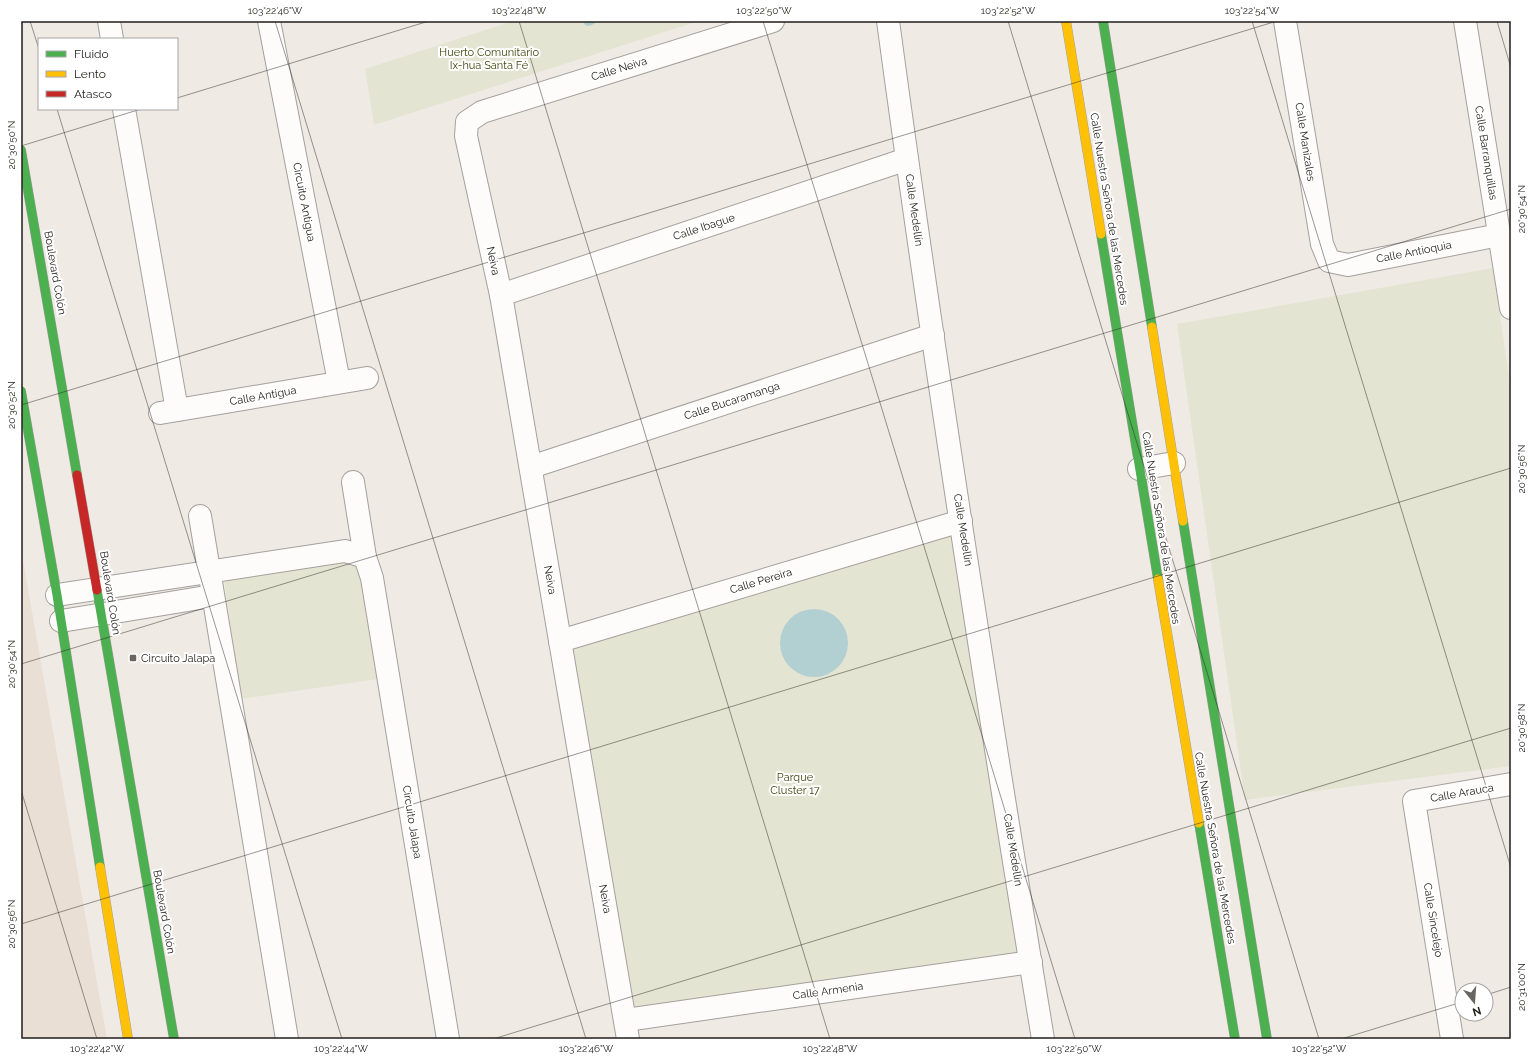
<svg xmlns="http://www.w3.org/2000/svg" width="1532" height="1060" font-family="Raleway,sans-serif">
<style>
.built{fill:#eadfd4}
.green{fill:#e3e4d1}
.water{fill:#b2cfd2}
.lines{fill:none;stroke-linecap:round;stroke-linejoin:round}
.stream{stroke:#b2cfd2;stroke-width:8}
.street-casing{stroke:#a4a09c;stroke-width:24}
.fast-casing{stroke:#a4a09c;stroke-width:10}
.slow-casing{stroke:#a4a09c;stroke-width:10}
.jam-casing{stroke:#a4a09c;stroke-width:10}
.street{stroke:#fdfcfb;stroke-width:22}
.fast{stroke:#4caf50;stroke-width:9}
.slow{stroke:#ffc107;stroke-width:9}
.jam{stroke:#c62828;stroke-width:9}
.ticks{fill:none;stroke:#211e1b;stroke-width:1;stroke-opacity:0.45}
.poi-dot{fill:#696562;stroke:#fff;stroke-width:1.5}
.labels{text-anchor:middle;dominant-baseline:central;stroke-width:4;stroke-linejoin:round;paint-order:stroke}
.park-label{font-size:11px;fill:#40470f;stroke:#fff}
.street-label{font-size:11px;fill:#211e1b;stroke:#fff}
.poi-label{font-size:11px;fill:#211e1b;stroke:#fff;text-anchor:start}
.neatline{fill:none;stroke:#211e1b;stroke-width:1.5}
.ticks-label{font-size:10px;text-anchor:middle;fill:#211e1b}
</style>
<rect width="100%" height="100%" fill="#f0eae5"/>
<path class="built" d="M21,549L107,1039H21Z"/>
<g class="green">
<path d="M513,21H699L374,125L365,69Z"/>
<path d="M1493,268L1511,390V766L1245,800L1177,324Z"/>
<path d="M961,523L1021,953L634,1009L561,646Z"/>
<path d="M362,560L378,679L241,699L224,579Z"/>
</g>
<circle class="water" cx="814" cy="643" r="34"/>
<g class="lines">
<path class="stream" d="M588,22L591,21"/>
<g class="street-casing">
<g id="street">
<path d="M109,21L112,39"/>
<path d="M269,21L339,382"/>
<path d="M888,21C934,361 987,700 1043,1039"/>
<path d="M1285,21L1322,244L1329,261L1348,265L1499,235"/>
<path d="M1465,21L1511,308"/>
<path d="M124,109L177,410"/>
<path d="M501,295L907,159"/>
<path d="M160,413L367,378"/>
<path d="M531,467L933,335"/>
<path d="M1139,469L1174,463"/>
<path d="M353,482L365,557L372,578L448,1039"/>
<path d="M200,516L287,1039"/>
<path d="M57,595L345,551L365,557"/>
<path d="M61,621L212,596"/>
<path d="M560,641L961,521"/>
<path d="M626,1020L1031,962"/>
<path d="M628,1039L501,295L466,136L467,122L482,112L773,21"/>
<path d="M1452,1039L1414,801L1511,784"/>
</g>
</g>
<g class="fast-casing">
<g id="fast">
<path d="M1103,21L1152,327"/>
<path d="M21,150L77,475"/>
<path d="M1101,234L1158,579"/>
<path d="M21,391L57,595L100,867"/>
<path d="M1183,521L1267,1039"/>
<path d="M97,590L174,1039"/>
<path d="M1199,823L1235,1039"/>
</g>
</g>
<g class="slow-casing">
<g id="slow">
<path d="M1066,21L1101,234"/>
<path d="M1152,327L1183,521"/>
<path d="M1158,579L1199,823"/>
<path d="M100,867L128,1039"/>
</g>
</g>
<g class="jam-casing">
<path id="jam" d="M77,475L97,590"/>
</g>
<use href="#street" class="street"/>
<use href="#fast" class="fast"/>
<use href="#slow" class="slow"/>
<use href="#jam" class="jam"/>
</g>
<path class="ticks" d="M30,21L39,49M275,21L586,1039M519,21L830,1039M763,21L1075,1039M1008,21L1319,1039M1252,21L1511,868M1497,21L1511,68M177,98L429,21M57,109L342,1039M21,146L141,109M21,405L1277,21M21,664L1511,209M21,790L97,1039M21,924L1511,468M1486,995L1511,987M493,1039L1511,728M1341,1039L1462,1002"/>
<rect class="poi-dot" x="129" y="654" width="8" height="8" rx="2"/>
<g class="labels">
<g class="park-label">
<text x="489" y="52">Huerto Comunitario<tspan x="489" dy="13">Ix-hua Santa Fé</tspan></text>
<text x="795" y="777">Parque<tspan x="795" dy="13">Cluster 17</tspan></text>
</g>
<g class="street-label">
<text transform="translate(619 69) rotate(-17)">Calle Neiva</text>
<text transform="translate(1305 142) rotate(81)">Calle Manizales</text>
<text transform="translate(1486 153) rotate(81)">Calle Barranquillas</text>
<text transform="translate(304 202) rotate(79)">Circuito Antigua</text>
<text transform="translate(1109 209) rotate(81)">Calle Nuestra Señora de las Mercedes</text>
<text transform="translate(914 210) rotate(82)">Calle Medellín</text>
<text transform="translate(704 227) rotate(-18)">Calle Ibague</text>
<text transform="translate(1414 252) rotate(-11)">Calle Antioquia</text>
<text transform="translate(493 261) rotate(78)">Neiva</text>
<text transform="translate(55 273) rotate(80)">Boulevard Colón</text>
<text transform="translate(263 396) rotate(-10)">Calle Antigua</text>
<text transform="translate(732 401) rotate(-18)">Calle Bucaramanga</text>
<text transform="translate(1161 528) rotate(81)">Calle Nuestra Señora de las Mercedes</text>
<text transform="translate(963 530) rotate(81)">Calle Medellín</text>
<text transform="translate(550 580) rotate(80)">Neiva</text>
<text transform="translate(761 581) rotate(-17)">Calle Pereira</text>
<text transform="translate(110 593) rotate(81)">Boulevard Colón</text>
<text transform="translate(1462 793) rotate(-10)">Calle Arauca</text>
<text transform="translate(412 822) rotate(81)">Circuito Jalapa</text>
<text transform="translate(1215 848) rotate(80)">Calle Nuestra Señora de las Mercedes</text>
<text transform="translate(1013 850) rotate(81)">Calle Medellín</text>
<text transform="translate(605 899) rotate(80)">Neiva</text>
<text transform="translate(164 912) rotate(80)">Boulevard Colón</text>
<text transform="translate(1433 920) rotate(81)">Calle Sincelejo</text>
<text transform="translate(828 991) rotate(-8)">Calle Armenia</text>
</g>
<g class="poi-label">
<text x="141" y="658">Circuito Jalapa</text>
</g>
</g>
<rect width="1532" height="1060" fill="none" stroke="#ffffff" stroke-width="44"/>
<rect x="38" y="38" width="140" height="72" fill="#ffffff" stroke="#a6a5a4"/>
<rect x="46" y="51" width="20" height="6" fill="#4caf50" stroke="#a6a5a4"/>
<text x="74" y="58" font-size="12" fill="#211e1b">Fluido</text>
<rect x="46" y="71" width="20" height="6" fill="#ffc107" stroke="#a6a5a4"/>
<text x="74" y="78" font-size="12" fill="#211e1b">Lento</text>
<rect x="46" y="91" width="20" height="6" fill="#c62828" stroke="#a6a5a4"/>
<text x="74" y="98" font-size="12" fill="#211e1b">Atasco</text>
<g transform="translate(1474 1002) rotate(163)"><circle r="19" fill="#ffffff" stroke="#a6a5a4"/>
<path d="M0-3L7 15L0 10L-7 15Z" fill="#696562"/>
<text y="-6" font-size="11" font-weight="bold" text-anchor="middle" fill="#211e1b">N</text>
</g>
<rect x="22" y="22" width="1488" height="1016" class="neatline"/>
<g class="ticks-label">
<text x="275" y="14">103°22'46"W</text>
<text x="519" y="14">103°22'48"W</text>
<text x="764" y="14">103°22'50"W</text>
<text x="1008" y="14">103°22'52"W</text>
<text x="1252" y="14">103°22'54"W</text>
<text transform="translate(11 145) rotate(-90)" y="4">20°30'50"N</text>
<text transform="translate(1521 209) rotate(-90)" y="4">20°30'54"N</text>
<text transform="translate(11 405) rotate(-90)" y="4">20°30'52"N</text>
<text transform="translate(1521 469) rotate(-90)" y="4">20°30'56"N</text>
<text transform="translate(11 664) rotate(-90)" y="4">20°30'54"N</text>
<text transform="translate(1521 728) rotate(-90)" y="4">20°30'58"N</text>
<text transform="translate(11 924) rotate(-90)" y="4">20°30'56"N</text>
<text transform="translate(1521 987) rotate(-90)" y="4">20°31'00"N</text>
<text x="97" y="1052">103°22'42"W</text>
<text x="341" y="1052">103°22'44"W</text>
<text x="586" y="1052">103°22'46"W</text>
<text x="830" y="1052">103°22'48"W</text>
<text x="1074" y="1052">103°22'50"W</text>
<text x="1319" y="1052">103°22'52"W</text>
</g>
</svg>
